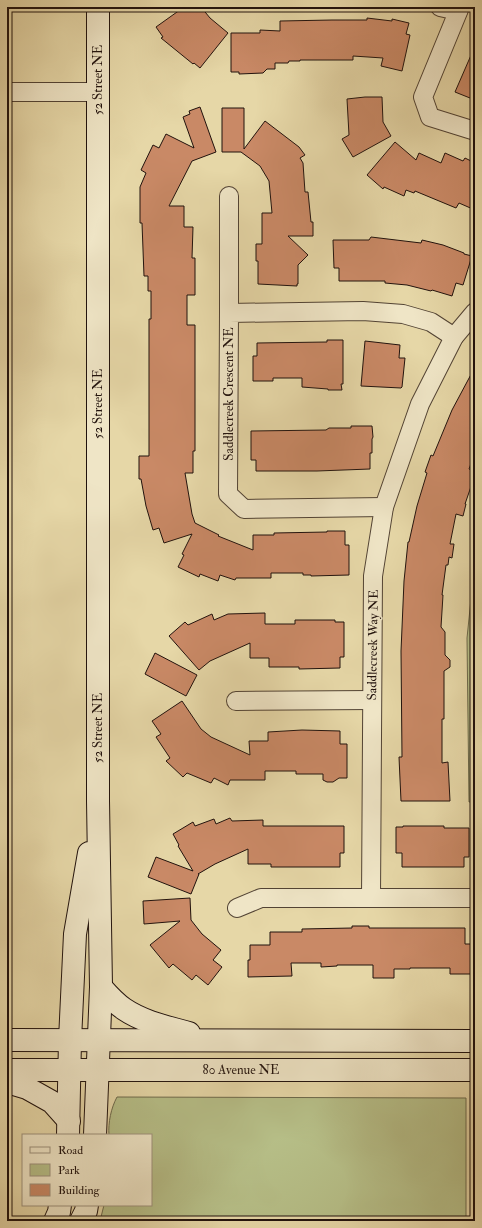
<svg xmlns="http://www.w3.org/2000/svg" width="482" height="1228" font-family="'IM FELL Double Pica',serif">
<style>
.green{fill:#b6be87;stroke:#6c684a}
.building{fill:#c98966;stroke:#21120d}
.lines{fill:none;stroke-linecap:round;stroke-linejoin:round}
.street-casing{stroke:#524334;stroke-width:20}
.secondary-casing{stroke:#21120d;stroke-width:24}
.street{stroke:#efe5c6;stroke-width:18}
.secondary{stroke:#efe5c6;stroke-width:22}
.labels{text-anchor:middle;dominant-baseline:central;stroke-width:3;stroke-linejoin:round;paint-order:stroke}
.street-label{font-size:13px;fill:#21120d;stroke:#efe5c6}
</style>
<rect width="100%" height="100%" fill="#e6d7a7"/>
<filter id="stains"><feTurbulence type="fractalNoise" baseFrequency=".005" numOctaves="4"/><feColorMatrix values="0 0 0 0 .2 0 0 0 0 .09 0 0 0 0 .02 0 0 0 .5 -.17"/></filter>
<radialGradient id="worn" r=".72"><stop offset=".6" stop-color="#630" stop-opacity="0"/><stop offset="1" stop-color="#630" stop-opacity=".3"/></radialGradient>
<g class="green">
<path d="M475,560V802H469L467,638Z"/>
<path d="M117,1097L466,1098V1221H100L104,1205H151V1135H109C108,1123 111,1108 117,1097Z"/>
</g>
<g class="building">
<path d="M184,7H201L210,18L228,33L200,68L194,63L193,64L161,38L163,37L156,27Z"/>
<path d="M367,18L392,21V19L409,23L406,34L410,35L402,71L381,66L383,58L353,56V60H300V61H289L288,63H275V69H267L263,73L239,74V72H231V33H260V30L280,31V21L332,20H367Z"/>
<path d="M475,46V100L455,92Z"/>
<path d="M365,97H382L383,122L391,136L353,157L342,139L349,135L347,99Z"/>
<path d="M200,107L216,152L192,161L169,206H184V227H193L192,258H195V295H187V325H195V451H193V473H185L192,514L195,523L219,535L218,536L253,550V535H274V533L327,532V531H345V545H349V575L311,576V575H303V573H271V578H236L235,580L220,575L218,581L200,574L199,577L178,567L184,555L182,554L192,534L164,543L159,528L153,530L146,506L141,479H139V456H149V319H151V291H148V276H144L142,223H140V187L146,173L141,170L153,145L159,148L166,134L194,148L183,117L190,114L189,111Z"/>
<path d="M222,108H244V149L265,121L299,147L305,155L300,158L303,163L305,192H308L311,222H313V236H288L308,255L298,265V284H297V286L258,284V261H256V244H262V213H272L269,181L260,166L241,152H222Z"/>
<path d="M395,142L416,160L419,153L441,163L445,153L463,161L465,158L475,163V210L459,203L456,208L415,191L414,193L406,190L404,196L384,187L383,189L367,175Z"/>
<path d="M371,237L421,243L422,240L443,245L464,253V254L472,256L463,285L456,283L452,296L432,290L431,291L407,285L385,283V281H339V268H334L333,240H369Z"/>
<path d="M327,340H343V384H341L342,390H328V389L302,387V378H273V381H253V356H257V343L327,342Z"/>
<path d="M365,341L400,345L399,358H405L402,387L401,388L361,386Z"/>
<path d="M475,367V453L469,469L475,472V475L465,504H466L463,516L456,514L450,544H454L452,558L449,557L448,565H446L442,595H443L441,627L445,632V655L450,660V667L444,671V719H442V763L448,762L450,801H401L399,757H402L401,651L404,581L408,542H409L417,506L427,473L425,472L431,455L433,456L452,410Z"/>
<path d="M351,426H372L373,437L372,439V453H370V469L317,471H256V460H251V431L326,430L329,428H351Z"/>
<path d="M265,613V624H295V620H335V622H344V657H340V668L299,669V667H269V658H250V643L210,661L199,670L169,636L185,622L188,625L212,614L214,620L228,614Z"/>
<path d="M155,653L197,675L186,696L145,674Z"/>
<path d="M182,701L201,729L211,737L250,755L249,741H268V732L302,730L340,731V744H347V778H339L333,782H327L323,780V774H296V771H265V780H230L228,785L214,778L211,783L187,773L183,777L166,761L170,758L156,737L161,734L152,721Z"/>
<path d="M230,818L232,821L263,820V826H344V853H340V867H271V864H248V849L215,864L198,874H199L191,894L148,877L156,857L193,871L178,846L179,845L173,834L193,822L195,826L214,819L216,824Z"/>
<path d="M403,826H444V828H469V857H464V867H402V853H396V827H403Z"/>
<path d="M190,898L191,920L202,934L221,950L213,960L222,967L208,985L196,975L192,980L173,964L169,968L150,945L180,921L144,924L143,901Z"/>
<path d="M352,926H369V928H465V944H472V974H450V968H410V969H394V978H373V965H337V966L321,967V963H291L292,976L248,977V960H250V945H270V932H302V929L352,928Z"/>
</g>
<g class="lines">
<g class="street-casing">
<g id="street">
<path d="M440,7L458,11"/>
<path d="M460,7L423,97L430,117L475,131"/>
<path d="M7,92H98"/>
<path d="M229,196V313"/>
<path d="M384,507L244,509L228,494L229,313L363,311L403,314L431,322L454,337"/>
<path d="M236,701L372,700"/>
<path d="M371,898L373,576L384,507L420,404L454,337L475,312"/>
<path d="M237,908L261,898H475"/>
</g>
</g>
<g class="secondary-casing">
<g id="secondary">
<path d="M101,987C108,995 115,1003 124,1009C143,1022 167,1027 189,1033"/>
<path d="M7,1040L475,1041"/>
<path d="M7,1070H475"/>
<path d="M7,1082L27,1088L52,1102L69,1121"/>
<path d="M68,1135L70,1040L75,934L89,853"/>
<path d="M95,1135L101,987L98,801V7"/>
<path d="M55,1221L59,1212L60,1205"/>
<path d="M81,1221L86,1211L87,1205"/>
</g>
</g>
<use href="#street" class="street"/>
<use href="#secondary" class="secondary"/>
</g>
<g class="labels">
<g class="street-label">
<text transform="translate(98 80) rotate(-90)">52 Street NE</text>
<text transform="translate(229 394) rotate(-90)">Saddlecreek Crescent NE</text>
<text transform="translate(98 404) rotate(-90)">52 Street NE</text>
<text transform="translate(373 645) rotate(-89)">Saddlecreek Way NE</text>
<text transform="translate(98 728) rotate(-90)">52 Street NE</text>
<text x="241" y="1070">80 Avenue NE</text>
</g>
</g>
<rect width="482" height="1228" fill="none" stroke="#e6d7a7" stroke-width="24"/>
<rect x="8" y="8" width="466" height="1212" fill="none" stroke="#21120d" stroke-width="2"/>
<rect x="12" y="12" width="458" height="1204" fill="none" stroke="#21120d"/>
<rect x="22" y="1134" width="130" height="72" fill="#efe5c6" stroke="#9d917c"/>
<rect x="30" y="1147" width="20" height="6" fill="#efe5c6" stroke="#9d917c"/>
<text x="58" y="1154" font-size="12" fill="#21120d">Road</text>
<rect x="30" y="1164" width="20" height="12" fill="#b6be87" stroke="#9d917c"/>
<text x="58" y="1174" font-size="12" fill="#21120d">Park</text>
<rect x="30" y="1184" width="20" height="12" fill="#c98966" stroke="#9d917c"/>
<text x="58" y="1194" font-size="12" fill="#21120d">Building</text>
<rect width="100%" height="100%" filter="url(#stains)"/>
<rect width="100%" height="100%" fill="url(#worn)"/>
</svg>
